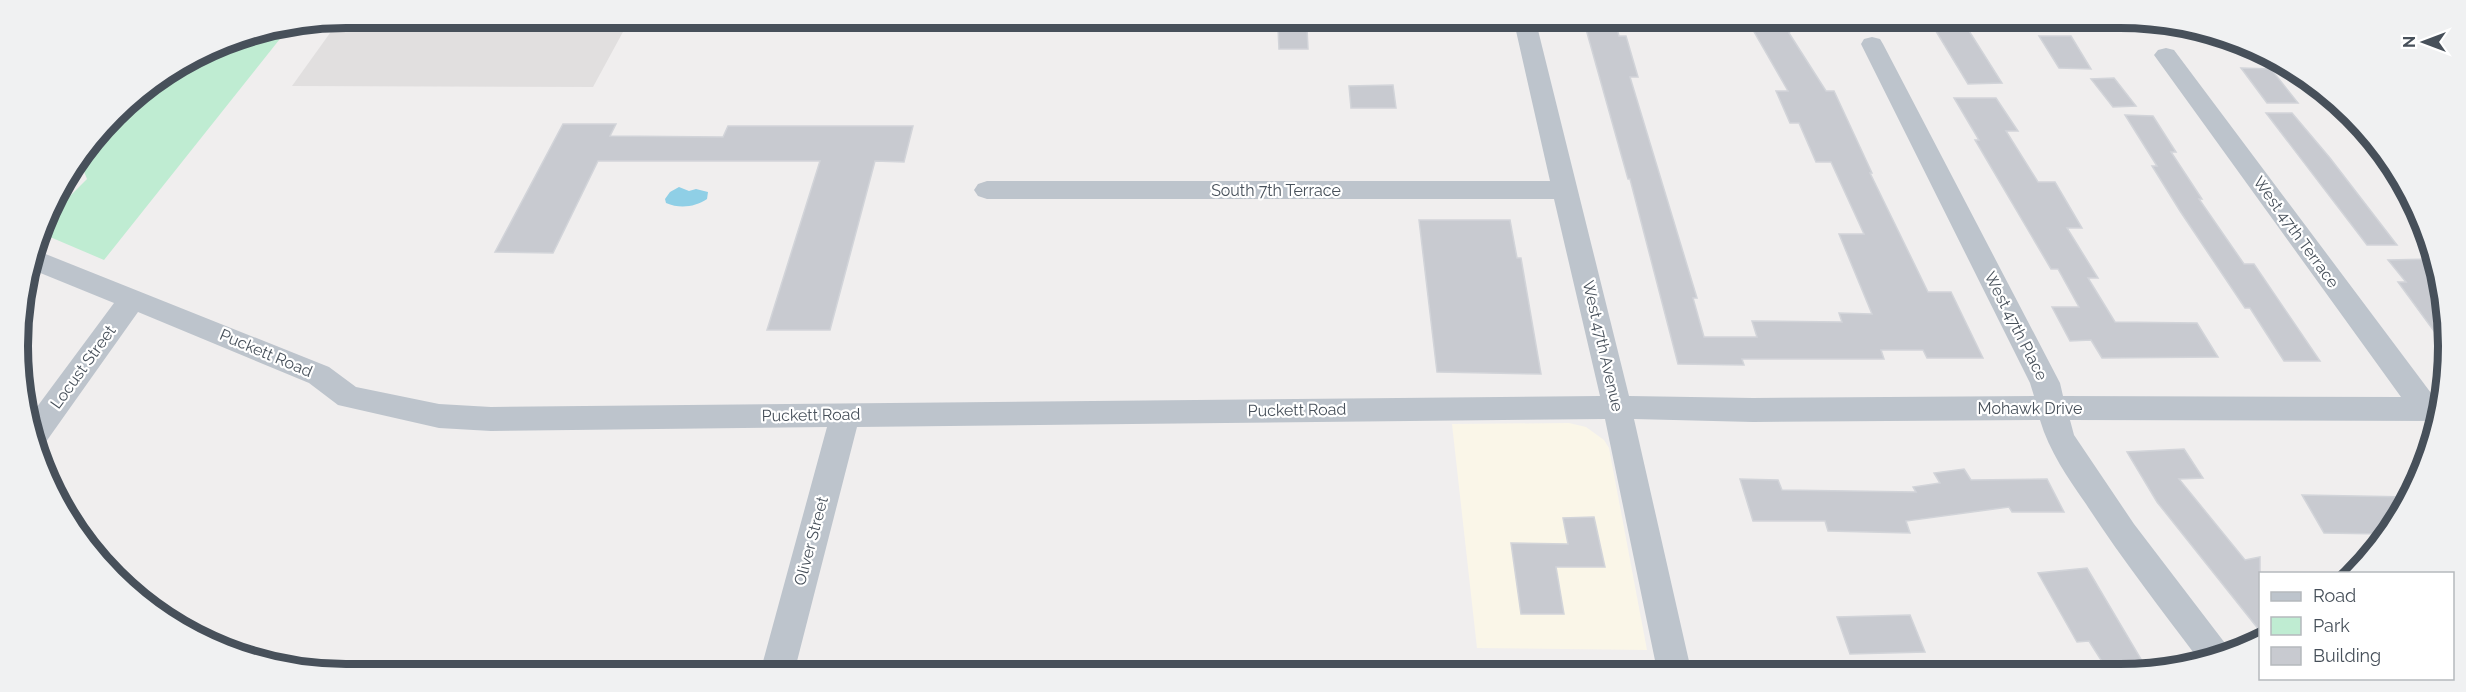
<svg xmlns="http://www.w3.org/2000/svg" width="2466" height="692" font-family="Raleway,sans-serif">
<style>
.commercial{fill:#faf6e8}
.education{fill:#e1dfdf}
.green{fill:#bfecd2}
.water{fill:#8fcfe6}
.building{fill:#c8cad0;stroke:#d2d4d9;stroke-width:1.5}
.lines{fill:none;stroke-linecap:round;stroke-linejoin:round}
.minor{fill:#bdc4cc;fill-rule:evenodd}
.labels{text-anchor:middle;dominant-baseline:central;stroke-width:4.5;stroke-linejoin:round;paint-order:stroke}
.street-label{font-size:16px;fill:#47505a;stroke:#fff}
.rim{fill:none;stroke:#47505a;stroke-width:8}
</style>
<rect width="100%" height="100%" fill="#f0eeee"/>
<path class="commercial" d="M1569,423L1586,427L1604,440L1609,448L1647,650L1477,648L1452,424Z"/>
<path class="education" d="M346,18L630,19L593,87L292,86L340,19Z"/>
<path class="green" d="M287,30L104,260L43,234L47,219L87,179L81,164L129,100L221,43Z"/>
<path class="water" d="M679,187L689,191L696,189L708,192L707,199C695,207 680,209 666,203L665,199L670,192Z"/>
<g class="building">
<path d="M1584,22H1615L1619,36H1626L1638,77H1630L1697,298H1693L1704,337H1757L1752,321L1842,322L1839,313L1872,314L1839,234H1864L1831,162H1816L1799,123H1790L1776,91H1788L1749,23H1796L1789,33L1826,91H1834L1872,173H1870L1928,292H1951L1983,358H1927L1923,350H1881L1884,359H1742L1744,365L1678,364L1630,179H1628Z"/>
<path d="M1931,23H1964L2002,83L1968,84Z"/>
<path d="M1278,28H1307L1308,49H1279Z"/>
<path d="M2039,36H2071L2091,69L2059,68Z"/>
<path d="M2241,68L2271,69L2298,103H2267Z"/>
<path d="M2114,78L2136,106L2113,107L2091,79Z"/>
<path d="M1393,85L1396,108H1351L1349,86Z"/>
<path d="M1954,98H1996L2018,131H2006L2038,182H2055L2082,228H2067L2098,278H2088L2115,322L2197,323L2218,357L2102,358L2091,340L2070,341L2052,307H2079L2058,269H2051L1975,140H1979Z"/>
<path d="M2266,113H2292L2330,158L2397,245H2367Z"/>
<path d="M2125,115L2153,116L2176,152H2171L2202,199H2199L2244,264H2254L2320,361H2284L2250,308H2245L2180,211L2152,166H2157Z"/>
<path d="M563,124H616L610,136L723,137L728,126H913L904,162L875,161L830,330H767L820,161H598L553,253L495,252Z"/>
<path d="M1419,220H1510L1517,258H1521L1541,374L1437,372Z"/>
<path d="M2432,259L2442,282V342L2398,282H2406L2388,260Z"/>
<path d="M2184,449L2203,478L2179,479L2245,560L2260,557V631L2157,502L2127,452Z"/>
<path d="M1964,469L1971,480L2047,479L2064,512H2012L2009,507L1906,521L1910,533L1828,531L1825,521H1753L1740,479L1778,480L1782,490L1916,492L1913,487L1940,483L1934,473Z"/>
<path d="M2302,495L2410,497L2384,534L2324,533Z"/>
<path d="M1594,517L1605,567H1556L1564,614H1521L1511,543L1568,544L1563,518Z"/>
<path d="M2087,568L2148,671H2108L2089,641L2077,642L2038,573Z"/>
<path d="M1910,615L1925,652L1850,654L1837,617Z"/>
</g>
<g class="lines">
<path class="minor" d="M1514,22H1536L1629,396L1753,398L2034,396L2030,383L1861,44L1864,39L1872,37L1880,39L1883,44L2060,383L2063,396L2401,397L2154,55L2158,50L2166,48L2174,50L2434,397H2442V410L2438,421L2070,420L2074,435L2134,524L2231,651L2199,660C2161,609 2121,558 2086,504C2068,478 2049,451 2040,420L1753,422L1634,419L1691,670H1657L1605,419L857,427L795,669H761L827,427L491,431L439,428L338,405L309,383L138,312L43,446L37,447L29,431L28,419L114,303L33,270L38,251L329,367L356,387L439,404L491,407L1600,396L1554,199H987L978,196L974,190L978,184L987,181H1550Z"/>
</g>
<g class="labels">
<g class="street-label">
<text x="1276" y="190">South 7th Terrace</text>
<text transform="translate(2296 232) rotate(54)">West 47th Terrace</text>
<text transform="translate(2016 326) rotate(63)">West 47th Place</text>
<text transform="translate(1603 346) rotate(77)">West 47th Avenue</text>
<text transform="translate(266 353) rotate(23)">Puckett Road</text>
<text transform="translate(83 367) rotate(-54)">Locust Street</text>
<text x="2030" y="408">Mohawk Drive</text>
<text transform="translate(1297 410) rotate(-1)">Puckett Road</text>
<text transform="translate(811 415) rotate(-1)">Puckett Road</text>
<text transform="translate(811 541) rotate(-75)">Oliver Street</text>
</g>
</g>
<path d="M0 0H2466V692H0ZM346 28H2120A318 318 0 0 1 2438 346V346A318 318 0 0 1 2120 664H346A318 318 0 0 1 28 346V346A318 318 0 0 1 346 28Z" fill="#f0f1f2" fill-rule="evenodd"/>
<path class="rim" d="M346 28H2120A318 318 0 0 1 2438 346V346A318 318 0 0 1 2120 664H346A318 318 0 0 1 28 346V346A318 318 0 0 1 346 28Z"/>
<rect x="2259" y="572" width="195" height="108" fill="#ffffff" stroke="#b5b9bd" stroke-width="1.5"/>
<rect x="2271" y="592" width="30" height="9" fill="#bdc4cc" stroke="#b5b9bd" stroke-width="1.5"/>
<text x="2313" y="602" font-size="18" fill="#47505a">Road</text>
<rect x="2271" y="617" width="30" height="18" fill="#bfecd2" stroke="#b5b9bd" stroke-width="1.5"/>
<text x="2313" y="632" font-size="18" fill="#47505a">Park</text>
<rect x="2271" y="647" width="30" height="18" fill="#c8cad0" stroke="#b5b9bd" stroke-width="1.5"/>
<text x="2313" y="662" font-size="18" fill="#47505a">Building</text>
<g transform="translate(2424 42) rotate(270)" stroke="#ffffff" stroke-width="4.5" paint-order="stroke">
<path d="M0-4.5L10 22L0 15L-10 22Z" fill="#47505a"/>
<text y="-9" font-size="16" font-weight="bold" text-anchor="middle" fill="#47505a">N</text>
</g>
</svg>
